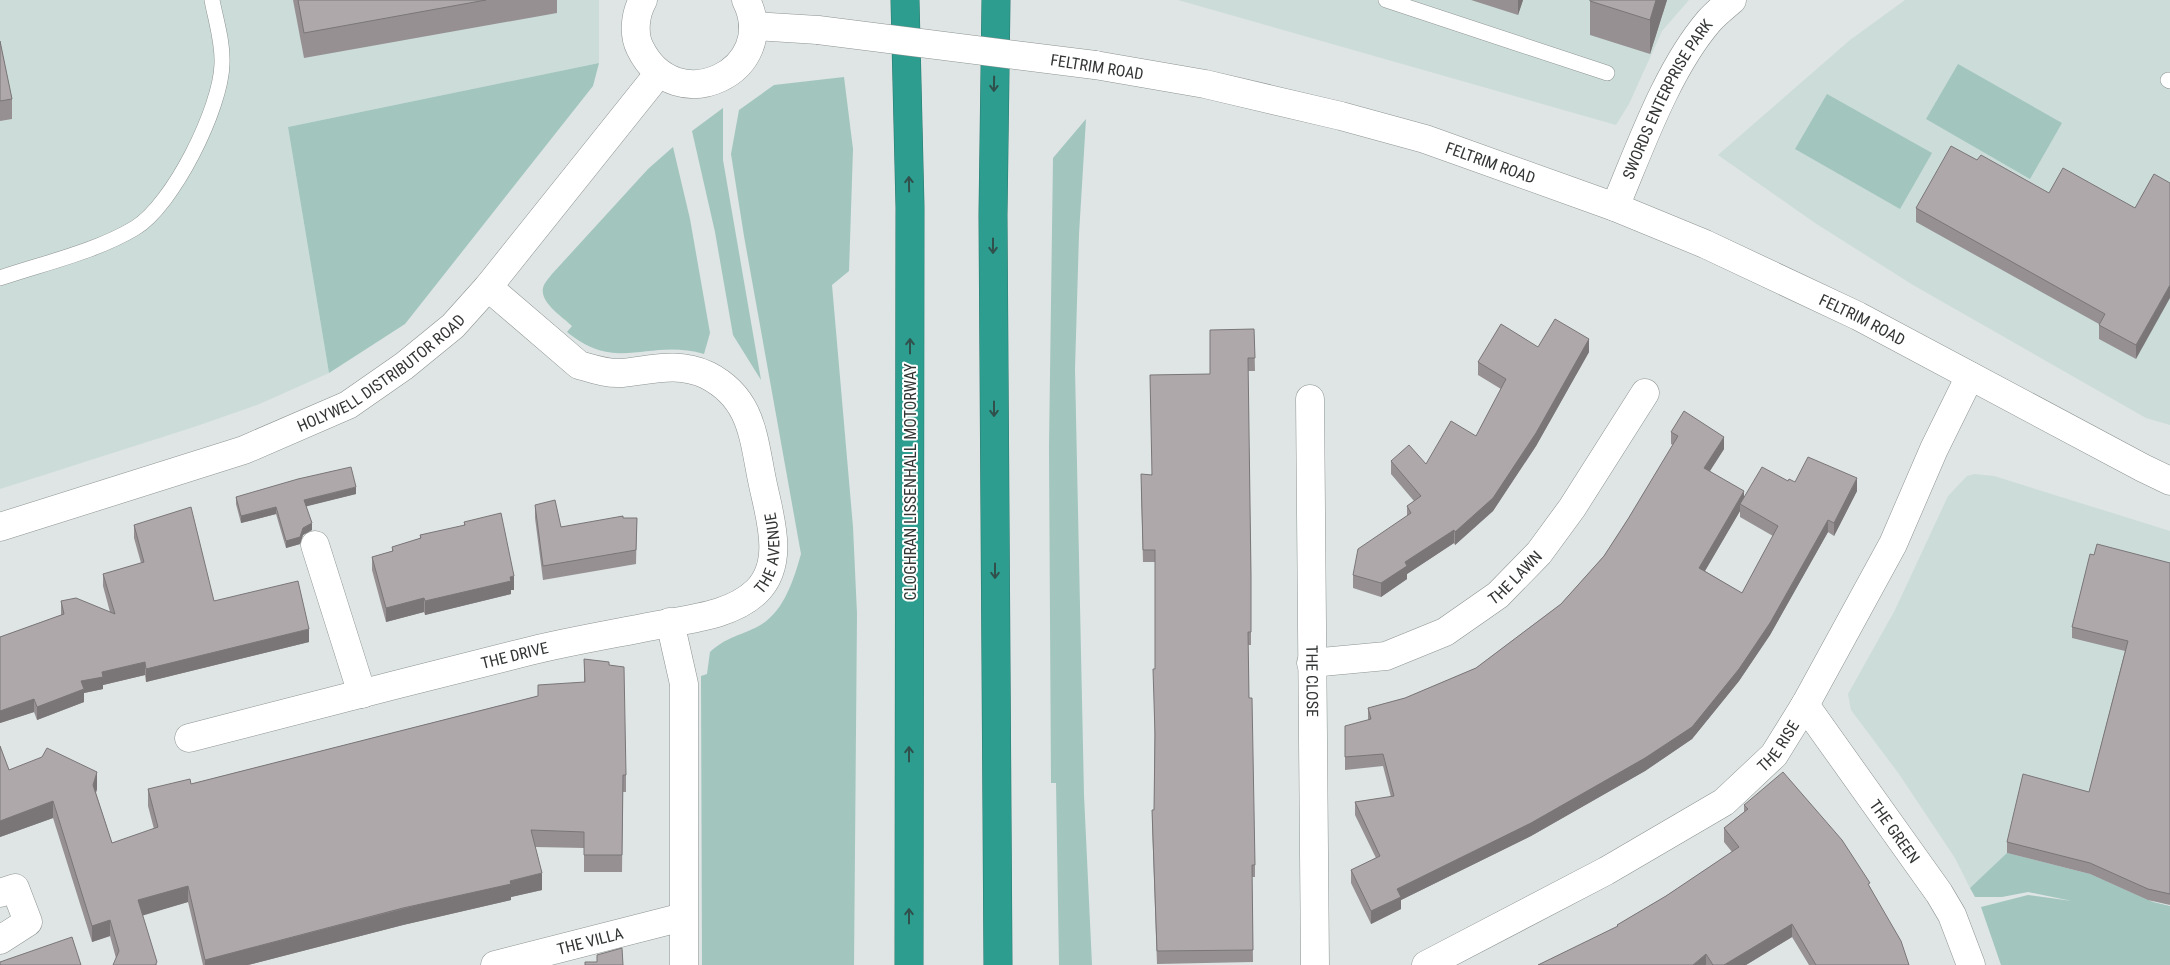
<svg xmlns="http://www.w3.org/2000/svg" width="2170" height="965" font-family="'Roboto Condensed',sans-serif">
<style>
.built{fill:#ccdcd9}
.green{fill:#a2c5be}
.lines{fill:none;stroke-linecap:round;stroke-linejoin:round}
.lane-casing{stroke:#8d9492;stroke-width:16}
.street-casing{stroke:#8d9492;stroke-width:29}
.secondary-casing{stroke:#8d9492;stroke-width:29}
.highway-casing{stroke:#2e7970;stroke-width:29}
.lane{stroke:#fff;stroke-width:15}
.street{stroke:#fff;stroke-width:28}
.secondary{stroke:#fff;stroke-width:28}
.highway{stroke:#2c9d8f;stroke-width:28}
.secondary-bridge-casing{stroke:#8d9492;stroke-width:29;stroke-linecap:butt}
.secondary-bridge{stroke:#fff;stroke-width:28}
.wall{fill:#969093;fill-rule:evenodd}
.shaded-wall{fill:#7a7678}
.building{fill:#aea8ab;stroke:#7a7678}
.oneway{stroke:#31504c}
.labels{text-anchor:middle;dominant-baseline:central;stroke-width:4;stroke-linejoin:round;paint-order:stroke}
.street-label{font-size:16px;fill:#333635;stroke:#fff}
</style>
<rect width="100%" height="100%" fill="#dee5e4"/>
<g class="built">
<path d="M0,0H599V63L288,127L329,373L257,405L197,426L0,489Z"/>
<path d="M1178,0H1689L1662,31L1629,104L1616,125Z"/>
<path d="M1905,0H2170V425L2146,418L1913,285L1815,223L1718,155L1850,40Z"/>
<path d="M1975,474L1994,476L2170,531V837L2153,902L2090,874L2008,853L1970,888L1955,858L1899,774L1851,710L1848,694L1895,610L1948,496L1967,476Z"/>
</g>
<g class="green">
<path d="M599,63L593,86L405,324L329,373L288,127Z"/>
<path d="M1958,64L2062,123L2030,179L1926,119Z"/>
<path d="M844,77L853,149L849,271L832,285L853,527L857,614L854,965H702L701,676L707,674L710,652C727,637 736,637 755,628C783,615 793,582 801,554L744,236L731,154L739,110L774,85Z"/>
<path d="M1827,94L1932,153L1900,209L1795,149Z"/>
<path d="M723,108V160L761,380L733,335L715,232L692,131Z"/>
<path d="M1086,119L1079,234L1075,369L1084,795L1092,965H1059L1056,783H1051L1049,448L1053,158Z"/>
<path d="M673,147L690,219L710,333L704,354C648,338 618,374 567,332L572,326C563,317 540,303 543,288C544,283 549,278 552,274L648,169Z"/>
<path d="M2007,853L2090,874L2153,902L2170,906V965H2001L1981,907L2028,895L2072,901L2028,892L2002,897H1975L1970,888Z"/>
</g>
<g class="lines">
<g class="lane-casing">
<g id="lane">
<path d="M1386,0L1607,73"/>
<path d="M2168,80L2170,81"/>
<path d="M0,278C44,263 95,252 135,228C173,205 221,108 222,64C223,42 216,21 212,0"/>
</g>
</g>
<g class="street-casing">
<g id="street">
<path id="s1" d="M1615,207C1640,148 1667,70 1709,21C1716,13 1724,7 1732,0"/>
<path id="s2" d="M1310,399L1315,965"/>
<path d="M315,545L362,694"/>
<path d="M670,622L684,684V965"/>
<path id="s3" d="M1311,663L1386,656L1445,632L1498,595L1539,553L1572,508L1645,393"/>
<path id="s4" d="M1805,705L1939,893L1952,915L1971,965"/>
<path id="s5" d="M189,738C303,709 416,679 530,651C571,641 613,634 653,626C687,619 732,616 757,591C786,562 769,515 762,480C753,436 752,398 707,375C678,361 651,370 622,373C607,374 593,369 579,365L488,287"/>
<path d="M0,893L15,888L28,922L0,940"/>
<path id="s6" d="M495,965L683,917"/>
<path id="s7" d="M1426,965L1606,871L1724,802L1774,755L1805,705L1893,544L1934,449L1970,376"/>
</g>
</g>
<g class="secondary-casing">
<g id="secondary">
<path d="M643,0C635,14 633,34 640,48C676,122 781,70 746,0"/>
<path d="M753,26L818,30"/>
<path id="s8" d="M1095,65L1205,84L1341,116L1425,139L1615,207L1705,244L1858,316L2143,468L2170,481"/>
<path id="s9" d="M0,527L244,450L348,405L404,366L453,326L488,287L659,73"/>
</g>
</g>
<g class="highway-casing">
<g id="highway">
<path d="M905,0L910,207L909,965"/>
<path d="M996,0L993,215L998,965"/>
</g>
</g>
<use href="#lane" class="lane"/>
<use href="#street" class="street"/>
<use href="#secondary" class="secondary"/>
<use href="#highway" class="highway"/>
<g class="secondary-bridge-casing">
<path id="secondary-bridge" d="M818,30L1095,65"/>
</g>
<use href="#secondary-bridge" class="secondary-bridge"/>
</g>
<g class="wall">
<path d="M293,0H557V13L304,58Z"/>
<path d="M1471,0H1523L1518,15Z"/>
<path d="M1590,0H1667L1650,54L1590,35Z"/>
<path d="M0,41L12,99V119L0,121Z"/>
<path d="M2154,174L2136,359L2099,339V324L1916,222V208L2049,193L2135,208Z"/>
<path d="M1254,329L1255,371H1248L1251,587V645H1248L1249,698L1255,865V877H1252L1253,962L1157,964L1152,822V810H1154L1155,669V562H1143L1141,487L1151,475L1210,374Z"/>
<path d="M1538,347L1589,352L1536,446L1493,511L1455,545L1454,543L1407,574V579L1381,597L1353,588V575L1407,517V506L1414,501L1391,474V461L1426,464L1476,436L1501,389L1478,375V362Z"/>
<path d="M1671,432L1724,449L1710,471L1744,497L1788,481L1857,491L1834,536L1828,532L1770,635L1739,681L1692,739L1645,771L1531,836L1401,900V909L1371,924L1351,883V870L1376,858L1355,815V802L1391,797L1383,766L1345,770V738L1368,720V708L1405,698L1476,668L1561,604L1604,556L1628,519L1673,445L1671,444ZM1740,511V517L1773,536L1742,593L1705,571Z"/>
<path d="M356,494L306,506L312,530L303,535L300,544L286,548L276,514L241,523L236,504V497Z"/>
<path d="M535,505L561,527L623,518H637L636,564L543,580L535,518Z"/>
<path d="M464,522L514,590H511V594L425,615L424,612L386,622L372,570V557L392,551V547L420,539V535L464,526Z"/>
<path d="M134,525L214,601L309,642L146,682L145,675L103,685V689L84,693V702L37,720L34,712L0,723V637L61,615V601L110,612L103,586V574L141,563L134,538Z"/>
<path d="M2094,555L2170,563V905L2148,900L2090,874L2007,853V842L2089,792L2125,651L2072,638V627Z"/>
<path d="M584,659L626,775V792H623L622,872H584V848L535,847L542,890L511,897V900L403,925L248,965H203L188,902L142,915L157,965L116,958L110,936L92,942L53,818L0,837V746L9,770L97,789L96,793L112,843L154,829L148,806V789L191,784L538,696L584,682Z"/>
<path d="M1744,805L1870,887L1909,965H1809L1792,937L1746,965H1538L1617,927V925L1666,896L1732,852L1724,842V828L1744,812Z"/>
</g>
<g class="shaded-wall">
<path d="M1518,0H1523L1518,15Z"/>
<path d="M1656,0H1667L1650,54V20Z"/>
<path d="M2170,285V298L2136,359V345Z"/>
<path d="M1589,339V352L1536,446L1493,511L1455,545V532Z"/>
<path d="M1724,437V449L1704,480V468Z"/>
<path d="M1857,478V491L1834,536V523Z"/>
<path d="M356,487V494L304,507V500Z"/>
<path d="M1744,491V503L1740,504V511L1699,581V568Z"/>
<path d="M276,507V514L241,523V516Z"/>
<path d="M1828,520V532L1770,635L1739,681L1692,739L1645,771L1531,836L1401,900V909L1371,924V911Z"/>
<path d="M312,523V530L303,535L300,544L286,548V541L303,528Z"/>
<path d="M1454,530V543L1407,574V579L1381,597V583L1405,562Z"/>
<path d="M514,576V590H511V594L425,615V601Z"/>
<path d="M424,598V612L386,622V608Z"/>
<path d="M309,629V642L146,682V669Z"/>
<path d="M145,662V675L103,685V689L84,693V702L37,720V707L81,681L102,672Z"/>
<path d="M34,699V712L0,723V711Z"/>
<path d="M97,772V789L93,801V785Z"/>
<path d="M53,801V818L0,837V821Z"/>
<path d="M542,873V890L511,897V900L403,925L248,965H205V960Z"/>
<path d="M188,886V902L138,917V900Z"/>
<path d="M110,920V936L92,942V926Z"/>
<path d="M1792,924V937L1746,965H1724Z"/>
<path d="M1706,954V965H1693Z"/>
</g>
<g class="building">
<path d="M298,0H486L304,33Z"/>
<path d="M1590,0H1656L1650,20L1590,1Z"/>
<path d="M0,41L12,99L0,101Z"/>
<path d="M1951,146L1977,160L1981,155L2049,193L2063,168L2135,208L2154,174L2170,183V285L2136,345L2099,325L2105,314L1916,208Z"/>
<path d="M1555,319L1589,339L1536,433L1493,498L1455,532L1454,530L1405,562L1407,566L1381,583L1353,575L1358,549L1411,513L1407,506L1421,496L1391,461L1409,445L1426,464L1451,421L1476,436L1506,379L1478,362L1501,324L1538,347Z"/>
<path d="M1254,329L1255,358H1248L1251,575V632H1248L1249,698H1252L1255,865H1252L1253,950L1157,951L1152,810H1154L1155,734L1153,669H1155V550H1143L1141,474L1152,475L1150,375L1210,374V330Z"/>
<path d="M1684,411L1724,437L1704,468L1744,491L1699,568L1742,593L1778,526L1740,504L1762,467L1788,481L1789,479L1795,482L1808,457L1857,478L1834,523L1828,520L1770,623L1739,669L1692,727L1645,758L1531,823L1397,889L1401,897L1371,911L1351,870L1380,856L1355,802L1394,796L1383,754L1345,757V726L1371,719L1368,708L1405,698L1476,668L1561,604L1604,556L1628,519L1678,436L1671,432Z"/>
<path d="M351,467L356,487L304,500L312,523L303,528L300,537L286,541L276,507L241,516L236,497L298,479Z"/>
<path d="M555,500L561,527L623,516V518H637L636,550L543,566L535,505Z"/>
<path d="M191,507L214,601L298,581L309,629L146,669L145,662L102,672L103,677L81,681L84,689L37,707L34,699L0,711V637L64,614L61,601L76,598L115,614L103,574L144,562L134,525Z"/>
<path d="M501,513L514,576L510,577L511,581L425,601L424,598L386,608L372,557L393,551L392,547L421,538L420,535L465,525L464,522Z"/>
<path d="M2097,544L2170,563V894L2148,889L2090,863L2007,842L2023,774L2089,792L2128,641L2072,627L2090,554L2094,555Z"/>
<path d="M584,659L609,662V665L624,667L626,775H623L622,855H584V832L531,830L542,873L510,881L511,884L403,908L205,960L188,886L138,900L157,962L155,965H113L119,951L110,920L92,926L53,801L0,821V746L9,770L42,757L47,748L97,772L93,785L112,843L158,827L148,789L190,779L191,784L538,696V685L585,682Z"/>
<path d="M1783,772L1842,840L1870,883L1868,884L1901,941L1909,965H1816L1792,924L1724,965H1713L1706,954L1693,965H1538L1618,926L1617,925L1666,896L1739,847L1724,828L1748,809L1744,805Z"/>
<path d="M72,937L81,965H0V962Z"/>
<path d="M622,948L623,965H585V962H597V955Z"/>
</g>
<defs><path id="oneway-shaft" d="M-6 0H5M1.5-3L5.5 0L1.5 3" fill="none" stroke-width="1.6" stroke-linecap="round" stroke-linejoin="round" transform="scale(1.25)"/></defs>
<g class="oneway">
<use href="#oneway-shaft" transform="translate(994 84) rotate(91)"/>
<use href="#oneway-shaft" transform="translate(909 184) rotate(-91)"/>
<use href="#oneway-shaft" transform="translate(993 246) rotate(90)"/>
<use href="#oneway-shaft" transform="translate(910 346) rotate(-90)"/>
<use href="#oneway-shaft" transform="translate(994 409) rotate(90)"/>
<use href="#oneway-shaft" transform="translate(995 571) rotate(90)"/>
<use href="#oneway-shaft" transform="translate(909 754) rotate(-90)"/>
<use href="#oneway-shaft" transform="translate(909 916) rotate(-90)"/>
</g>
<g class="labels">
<g class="street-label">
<text transform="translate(1097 67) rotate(9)">FELTRIM ROAD</text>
<text stroke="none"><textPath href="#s1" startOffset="120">SWORDS ENTERPRISE PARK</textPath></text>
<text stroke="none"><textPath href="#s8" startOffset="408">FELTRIM ROAD</textPath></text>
<text stroke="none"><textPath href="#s8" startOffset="812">FELTRIM ROAD</textPath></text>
<text stroke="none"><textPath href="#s9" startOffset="414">HOLYWELL DISTRIBUTOR ROAD</textPath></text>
<text transform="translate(910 482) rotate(-90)">CLOGHRAN LISSENHALL MOTORWAY</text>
<text stroke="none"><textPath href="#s5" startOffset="630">THE AVENUE</textPath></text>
<text stroke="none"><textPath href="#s3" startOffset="228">THE LAWN</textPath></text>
<text stroke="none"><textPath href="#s5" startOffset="336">THE DRIVE</textPath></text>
<text stroke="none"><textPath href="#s2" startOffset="282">THE CLOSE</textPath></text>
<text stroke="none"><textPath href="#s7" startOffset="418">THE RISE</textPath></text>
<text stroke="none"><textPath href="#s4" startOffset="155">THE GREEN</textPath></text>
<text stroke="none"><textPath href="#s6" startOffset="98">THE VILLA</textPath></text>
</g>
</g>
</svg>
